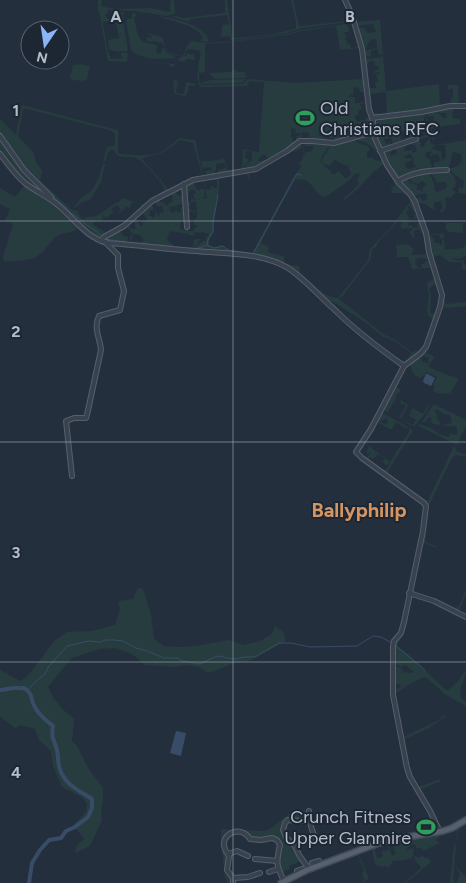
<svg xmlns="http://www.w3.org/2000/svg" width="466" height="883" font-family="Figtree,sans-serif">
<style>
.green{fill:#263c3f;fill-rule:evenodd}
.water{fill:#394c67}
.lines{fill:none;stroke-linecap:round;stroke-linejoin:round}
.stream{stroke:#394c67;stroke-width:1}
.river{stroke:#394c67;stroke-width:4}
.minor-casing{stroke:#565f6c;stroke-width:6}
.major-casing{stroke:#414a57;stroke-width:8}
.minor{stroke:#38414e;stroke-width:4}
.major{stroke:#56606e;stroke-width:5}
.grid{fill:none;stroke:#b4bcc9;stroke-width:1;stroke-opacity:0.55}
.labels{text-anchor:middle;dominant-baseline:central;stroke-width:4;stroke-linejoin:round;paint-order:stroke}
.poi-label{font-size:18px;fill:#b4bcc9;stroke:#1d2633;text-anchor:start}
.quarter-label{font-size:20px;font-weight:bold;fill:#d59563;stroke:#1d2633}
.grid-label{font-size:16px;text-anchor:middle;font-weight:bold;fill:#b4bcc9;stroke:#1d2633;stroke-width:4;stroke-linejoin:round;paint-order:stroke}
</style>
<rect width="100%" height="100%" fill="#242f3e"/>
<g class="green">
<path d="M98,0H102L101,6L109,8L122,9L150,8L169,12L170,11L171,0H174L175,14L166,16L134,11L107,10L108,12L105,15L108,19L113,18L112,14L125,12L122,15L124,19L103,22V25L108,52L111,59L123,58V57L121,56V53H128L127,62L174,64L175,66L171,67L168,64L108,61L99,11L98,10Z"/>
<path d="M225,0H227L232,36L233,38C253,36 278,35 296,28V21L291,0H293L299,25L300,26L348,21L349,18L343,0H344L352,21L350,22L302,28L286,33L231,40L230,36L221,37V33L222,31V25L229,24L227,15L190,19L189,22L172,17L175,16L183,18L225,13Z"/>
<path d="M346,0H348L356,22L380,20L386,91L439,84L440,107C426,109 381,118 372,114L368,89L369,88H376L375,82L378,81L376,74H380L379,72L374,73V71L379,69V66H376V65H374L375,61H370L367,64L365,63V60L367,59L382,57V54L379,55L377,49L371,51V57L364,56V51L377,48V45L376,39C369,40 368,41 367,47L363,48L357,28H364L368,33L376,32V30H374L375,28H374L373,24L356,26ZM385,91L386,92L387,114L373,113L370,104L371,94L385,92Z"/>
<path d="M132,13L136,14V16L134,18C137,26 135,37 144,42C149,44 152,43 157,46L156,52L159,54L162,52V49L164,48C167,54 171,55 177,58C161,59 143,61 131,50L126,21L128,19L132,18Z"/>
<path d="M159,16C175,19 205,24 209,42L201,41L203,37C193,23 174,23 159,16Z"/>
<path d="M123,20L128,51C122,52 115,52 109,49L108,40L119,38L116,22L105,23Z"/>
<path d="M346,24C348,25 349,29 349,32H344L346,36L345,40L347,41V44H350L351,48L357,47L358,44L359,43L361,48L340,50L336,26L302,31L286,35L224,43L206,44L205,46V71L206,72L199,73V82L202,85H204L243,84L248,79L295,83L364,79L365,81V92H360L358,87L353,88L354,94L350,95L349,97H355V104L357,102V103L366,102V98H367V103L360,104L362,109H360L358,112V115L355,116V119L357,120V123L358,122V121L365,120L366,118H371L372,129L371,131L360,134L359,132L363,130V129L364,128L363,122H361V125L357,127L358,134L353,135V136L334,142V138L324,137V133H317L331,142L304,139L303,138L310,139L311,137H308L309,133L302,132L301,139L296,141V137L300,136L301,134L297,133L295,134L296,129L291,128V137L293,138V144L287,150L280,151L279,154L273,158L266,157L265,154L260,157V158L258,159V161L271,159L257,167L245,169L246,165L252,160V151H246L245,158L248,159L249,161L245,165L243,171L217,174V172L219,170L226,168L224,163L216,164V169L214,174L206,175L205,171L212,170L211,167L203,168L204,175L201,161H211L224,159L228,172L242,171L243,149L258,152L259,151L264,82L249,81L248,85L245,86L200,87C195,77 199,63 201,52L197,50L187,49V51H185V56H186L187,53L196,55H194V57L195,58V60L186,59L185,62L178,61V59L183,56L187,46L191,41L206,43L224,42L286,34L302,30Z"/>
<path d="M147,33L162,37C166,50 167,53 181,56C163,56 168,44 159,42C155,41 150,42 146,41L147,37L152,38V36L147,34Z"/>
<path d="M79,64L90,66L87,79C83,82 74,81 70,78L73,65Z"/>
<path d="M234,70L239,72H245L246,78L213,79V76L210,75L209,73L230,72Z"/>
<path d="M246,79L243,82L238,83L204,84L202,82L212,80Z"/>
<path d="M173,80L178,81L176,93L184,94L186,82L195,84L197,85L189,86L187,94L185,96L175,94L174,92Z"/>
<path d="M449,85H458L459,104H466V105H452L451,104V99L453,97V89L452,87L451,89H448V86Z"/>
<path d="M22,105L117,130L118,131V153L120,154C132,155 153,157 163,151C169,147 174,142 179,138L195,140L203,176L146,204L145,203L163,191L164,187L159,180L160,179L167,188L169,189L189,178L202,175L193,143L180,140L164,152L143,158V160L159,178L158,179C152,172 146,164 138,159C129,154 119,162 114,150L111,149L108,153L105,162L103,161L106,150L108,147L114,146L115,144V134L112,131L24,108L23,109L18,136L33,152L37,164L41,169L42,172L40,180L64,203L71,209L78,211L80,217L83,219L87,217L96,216L124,198L141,205L144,203L145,206L140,209L142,206L132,202L130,207L129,208L125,206V208L119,213V211L121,209L117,205L111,209L113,212L110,215V214L107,218L103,215L102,216L104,218L99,222L97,220L92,224L108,234L98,238L76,222L31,177L0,134V119L16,135Z"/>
<path d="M452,107L454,110L452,113L453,118L456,119L458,118L460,119V124L431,128L434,141H433L431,136L418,140L417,138L426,135V134H424L425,131L418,129L416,137L404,141V139L407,138L409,135L404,134L405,131L401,132L400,139H403V141L393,144L391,138L384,139L386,144L390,143L392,145L381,149L374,133L377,118L424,114L426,115L424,117L425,126H427V129L429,128V123L434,121L433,116L427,117V121L426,120V117L430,116L429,115H427L428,112L435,110L441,116L442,118H447L446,113H440L438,112V110Z"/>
<path d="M465,123H466V194L458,193L459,189L458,187L463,188L464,181L460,178L456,176L450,170L451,168C459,167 464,162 461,154L453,152L449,167L435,169L433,164C437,160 443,162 446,157L445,145H437L466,140Z"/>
<path d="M369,134H372L383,160L394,179L393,180L384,166L382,165C368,176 358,191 344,200L343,198L348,195L359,184L357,180L360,174L357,173L346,183L325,197C313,194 312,175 295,180L265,234L262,240L261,244L268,246L269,248L268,252C273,255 279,253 284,257V263C288,264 293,267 297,265L300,268V272C310,282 323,298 338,298L383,334L395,340L409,350L410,351V352L394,341L382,336L369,325L332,301L330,303C353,325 377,344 402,362L404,361L403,363L369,340L348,322L301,277L288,267L271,260L248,255L195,250L194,248L193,249L194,238L195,240L197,239H201L194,248L203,241H206V237L209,236L208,234L202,232L201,233L194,232L195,235H188L190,232L187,234L172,231L169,233L167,240L173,245V248L130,244L132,241L142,242L144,240L140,235L133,234L132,239L129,241L132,233L126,226L119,231L124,236L128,237L127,243L108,241L103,239L128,224L131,229H134L135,230V224L131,221L136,216L140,226L143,225L142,222L145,221L147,219L141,211L151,203L154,209L149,211L150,216H152V218L155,217V214L157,213L158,216L160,215L159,213L162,212L163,213H164L162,206H157L155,200L159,198L161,203L164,202L166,206L168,205V204L173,201L171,198H173L171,193L169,194V193L180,187L181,189L176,193L177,195H179L180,196L183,197V199H184L182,188L183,186L185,203L172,207H169L171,213L177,210L178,213L181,212V207L184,206H185L186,226H185L184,221H181L180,229L186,230L188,229V231H194V228H197L196,226H198L194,224V219L197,218V212L198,211L190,212L187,215V209L190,208L191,211L196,210L198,208L196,207L197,202H190V207L187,206L186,203L191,202V199H193V201L201,199L195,200L194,196L193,194L196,193L195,190L189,191L188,200H186V184L193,181L197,190H199L200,192V189H204L205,196L202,199L207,198L203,178L207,177L208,180H204L206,190L210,189L211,190V186H213L214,188H217V180H211V177L256,170L276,158L300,142L302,144V148L293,152L291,149V151L289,153L288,152V153L286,155L287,157L284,155C272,162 262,169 249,173V179L248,178L247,173L221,176L219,178V191L214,222V232L209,239V245L214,248L221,245L228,249L252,253L296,173L302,166L298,164C306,159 303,152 303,144L305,155L306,152L312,151L313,147L312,146H305V144L306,141L327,143L328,146C327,153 318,155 322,164L331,171V173L334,174L339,171L345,178H347L351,174L348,166L338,162L337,157V161L334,160L330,166L323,164L322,161C323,156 326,155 328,150C329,149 328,147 329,146C330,144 350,140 354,138L358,143L368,146L370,149L367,153V158H373L374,161L376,160L380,161L382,160C380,155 373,147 368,144C364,141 360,142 356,139V137Z"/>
<path d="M0,137L8,150L51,199L24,181L0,153Z"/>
<path d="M429,138L431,144L435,145V146L431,148L438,151L441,150V156L443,159L440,160L438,154L432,155L431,157L430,156V154L433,152C430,151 428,152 425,154L426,158L430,159L432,168L431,170L421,171L414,165L413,159L411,154L404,156L405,158H411L412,160L405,163L406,167L409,169L416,167L417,170L416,172L402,176L400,178L396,177L383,154V151L393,148L391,150L392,152L390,153V155L397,154L396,150L394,147L407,142L408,145L404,149L405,151L412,150V153L417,151L415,145L409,144V142L415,140L419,141L421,143L420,146L423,147L424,146H425V143H426Z"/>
<path d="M103,164H105L101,182L92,197L89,200L82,202L75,208L74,207L82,197L89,193L94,187L99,177Z"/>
<path d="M443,172L447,173L450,172C456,177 457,182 454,188H452V190L455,191V194L452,195V197L445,198L446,208L442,213L440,209H443L441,201L435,202L434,205V209H432L425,204L418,203L416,199L418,197L421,198L422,201L427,200L426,193L414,196L403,185V180L406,178L411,183L417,185V188L416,189L417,190L419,189L422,192L423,190L422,189L427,184L422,181L418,184L412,182L410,179C413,174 424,173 430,174L434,183L435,191L437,192L445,189L447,186L446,182L437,183L432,174Z"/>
<path d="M395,180L411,196L417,211L414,213L410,205L408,207L409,210L406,212L409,218H414L415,214L419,215L420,218L408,219V220L404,222L409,221L408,226L412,225L413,228L419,227L417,226V223L420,222L422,227H423L425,233L422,234L419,229L414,231V237L415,236L416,237L413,238L409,230L412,231V228L402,229L400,225L402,224L401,220H398L377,244L376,247L372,249L371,257L370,260L341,298L339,297L368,260L370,249L374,245L390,228L410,202V198L403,193H392L391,189L395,185L394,181Z"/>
<path d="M24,186L51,203L77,228C72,234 66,232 59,235C50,240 47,249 39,255C33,261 13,261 4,262L3,257L13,224L5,220L10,209L0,204V188L15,197Z"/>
<path d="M446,223H463V231L462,233L449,232L446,230Z"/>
<path d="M429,234L433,238L435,243H439L440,245H442V238H440V235H433L430,234H444V238L442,239L444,240L445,250L463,248L466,244V255L459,259L451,258L452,259L459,261L463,260L465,265H466V269H462V262H450L439,255L433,257L443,288L445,303L447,304L466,302V306L448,308L442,306L443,298L432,257H433L434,255L430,253L428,235Z"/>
<path d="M409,244V246L413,248V253L411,254L412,255L429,254L430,258L426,260L425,258H418L415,261L416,265L419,268H422L421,264H424L426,261H431L437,283L434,285H432V287L429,288L431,295L430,312L431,314H434L435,311H437L425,347L417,355L407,361L411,352L420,350L425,343L433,319L428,315L427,312L429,295L427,283L434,279L432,268L412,269L408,257H397L396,245Z"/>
<path d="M445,308L442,310L430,346L426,352L435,357L428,366L435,370L459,379L450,393L440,394L433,391L435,387L433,385L437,377L426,372L425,375H423L421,378C412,377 412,369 409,362L418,357L422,359V362L425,363L426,362L428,364L429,362L428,361L429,358L424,356L421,357L419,356L425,350L441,309Z"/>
<path d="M394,387L401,389L399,393L395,395L397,397L388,412L382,410Z"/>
<path d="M401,400L408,405L401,419L413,425L416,420L409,416L413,407L414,409L423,414L429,403L427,411L414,427L399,418L406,406L404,404L402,405L400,402Z"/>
<path d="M434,404L466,420V426L457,445L419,426L420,424L431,428L439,434L449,437L450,433L455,435L457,434V428L454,426H444L443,425L452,423L450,415L444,414L436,409L435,411L437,415V420L441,422L440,425L433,424L431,421L432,418L429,417L425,422H422Z"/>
<path d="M381,412L408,427L407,429L396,422L392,429H390L377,422L365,443L390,462L409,432V428L413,430L387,473L427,503L454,446L457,451L466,455V457L456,455L452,458L429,505L384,474L375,466L376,465L382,469L386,470L390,463L388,461L389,463L386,465L382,462L385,459L378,454L373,459L370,457L368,460L366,459L371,452H370L368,454L366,452L369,447L364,443L362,445L377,420L387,425L388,422L387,421L388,420L386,418L381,421L377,419Z"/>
<path d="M428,508C429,514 424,539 426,541C428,544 435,545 437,547L436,548L425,543H424L413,585V590L417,593L435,599L456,608L459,606L466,590V594L459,611H457L413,593L411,591Z"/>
<path d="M138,588L143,589L151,614L154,639L164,646L183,647L201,645L228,640L244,645L260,641L272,634L275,626L283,632L286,641L249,661L234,663L212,672H206L199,667L186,665L173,667L145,665L132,654L115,648L99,649L72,658L64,667L48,687C54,701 63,710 74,719L72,741L77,746L88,768L103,788V799L101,812L102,820L90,846L75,853L76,846L84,839L73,825L86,812L87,804L82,797L62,787L53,766L51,751L39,740L35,729L20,725L15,728L0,717V670L20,681L27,677L55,640L67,632L92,631L115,625L120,609L118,601L133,599Z"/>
<path d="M410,594L430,601L438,605L414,596C408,604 408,614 406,623C404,631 400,638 397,646L409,655L446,690H449L457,682L466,670C466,681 453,695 466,702V706L446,695L426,677C416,679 405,687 396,693L395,695L403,737L437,721L444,715L446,716L427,729L403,740L411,774L418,787L440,779L441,781L420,790L442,828L458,822L460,819L466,816V818L451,827L441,830L410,775L394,698V685H396L395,688L398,689L401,687L400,684H394V667L396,666L402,668L401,670L405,673L407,672L409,673L414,672L405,665L401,667L396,664L394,662V644L398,639Z"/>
<path d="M308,810V818L298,820H287L283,831L291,842L301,861L289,866L290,869L284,871V872L281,874L278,861L281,844L275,838L250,839L247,835L233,832L224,843L228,854L227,870L233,878L232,883H228L225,878L221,842V829L264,831L270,829L291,812Z"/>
<path d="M466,821V823C455,831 457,853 455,866L466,877V883H457L460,874L455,866L457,841L461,827Z"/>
<path d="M456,828H459V829L456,843L453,883H450L454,844L456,843L457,833Z"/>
<path d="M439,834V837L436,840L437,842L440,843L423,851L421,848H417L415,844L411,845L410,838Z"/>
<path d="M408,839L410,846L405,850L406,851L412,848L414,852L412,858L404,860L393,861L389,867H386L384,865V867L375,865L372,849L359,854L369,879L359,883L364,880L362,873L364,871L358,854H355L376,847L375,853H380L376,854L377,858L383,857L382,851L389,850L386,842L389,843V847L392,856L396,854L393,845L391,843L393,841Z"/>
<path d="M415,855L418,858L423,856L425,858L427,857L431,862L406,883H404L421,868L414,858Z"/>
</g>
<g class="water">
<path d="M426,374H428L435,378L431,386L424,383L423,381Z"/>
<path d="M176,731L186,733L181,756L170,753Z"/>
</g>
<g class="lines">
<g class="stream">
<path d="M0,132C8,142 13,152 21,162C36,180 54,197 71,213C78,217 82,222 88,226C93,229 97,231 101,236"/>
<path d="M105,239L126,242"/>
<path d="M143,243L153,245"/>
<path d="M156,245L173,247"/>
<path d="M207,245L208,240L213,231V222L218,195"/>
<path d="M177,247L182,248"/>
<path d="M196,249L207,245L214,248L223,246L228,250L248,254"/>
<path d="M253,254L296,175L298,174L301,175"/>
<path d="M296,271L316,288"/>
<path d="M395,645L425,670"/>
<path d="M28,690L34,683L45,674L49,666L67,646L89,641L100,642L106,640H114L123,641L136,648L147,651L164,658H178L182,661L200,664L215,657L222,656L226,658L235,659L245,657H255L279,643H291L310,647L357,646L373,636L381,637L392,643"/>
</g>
<path class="river" d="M0,690C5,690 9,688 14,688C17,687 20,689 24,688C34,694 30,701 36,709C40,716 47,721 53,726C51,739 54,739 57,750C58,755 58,760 59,766C63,784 78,790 92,799V808L88,817L75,827L66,831L61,838L49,840L40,850L32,863L29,883"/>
<g class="minor-casing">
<g id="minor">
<path d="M345,0L352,15L362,49L369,109L373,121L374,136L387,165L399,183L410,194L415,202L426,233L429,252L442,295L440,307L426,347L420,354L404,366L371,429L356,452L362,458L424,503L426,506L423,531L404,622L401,633L394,641L393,646V695L407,768L410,777L430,811L440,832"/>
<path d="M372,118L421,112L450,106H466"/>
<path d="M0,136L24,170L51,197"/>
<path d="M380,151L416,139"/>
<path d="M0,154C8,164 16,176 26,184C37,192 49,197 59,206C74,219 88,239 108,243C137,245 166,249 195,251C225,254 261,252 288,268C306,280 320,297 336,311C357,332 380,349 404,366"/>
<path d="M398,181C412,172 431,170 447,170"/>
<path d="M184,184L187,227"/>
<path d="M101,241L104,237L124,226L152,201L193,180L256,169L287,151L300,141H312L334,143L373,132"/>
<path d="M72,476L66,421L74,418H86L87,415L101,350C100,338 93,328 99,316L120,310L124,291L118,268V255L106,243V242"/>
<path d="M409,593L434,601L466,617"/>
<path d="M309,811C309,820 312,832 317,841"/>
<path d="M308,842L315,838"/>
<path d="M228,854L237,851L248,856"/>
<path d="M255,859L277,861"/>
<path d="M312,863L319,861"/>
<path d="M309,869L299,855L295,846L286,837L283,830L285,823L288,820L301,821L309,819"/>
<path d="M297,871L302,869"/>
<path d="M269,872L278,869"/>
<path d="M233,878L248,877L260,873"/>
<path d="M233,883V878L227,870L229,856C228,854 226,852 225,849C219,834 241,824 250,839L261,840L272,838L277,840L280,845C276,863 276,865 284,881"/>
</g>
</g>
<g class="major-casing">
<path id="major" d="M281,883L307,870L376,844L390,840L443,831L452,828L466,820"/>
</g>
<use href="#minor" class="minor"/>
<use href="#major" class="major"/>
</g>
<path class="grid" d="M233,0V883M0,221H466M0,442H466M0,662H466"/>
<defs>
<g id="stadium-bare" transform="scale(1.5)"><path d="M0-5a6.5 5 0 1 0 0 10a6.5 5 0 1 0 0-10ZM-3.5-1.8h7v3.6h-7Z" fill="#2e9e5b" stroke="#1d2633" stroke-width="2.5" paint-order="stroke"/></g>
</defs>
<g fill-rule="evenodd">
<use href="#stadium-bare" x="305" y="118"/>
<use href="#stadium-bare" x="426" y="827"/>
</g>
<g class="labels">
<g class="poi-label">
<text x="320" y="108">Old<tspan x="320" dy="21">Christians RFC</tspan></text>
<text x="411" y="817" text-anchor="end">Crunch Fitness<tspan x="411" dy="21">Upper Glanmire</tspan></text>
</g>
<g class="quarter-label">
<text x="359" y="510">Ballyphilip</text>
</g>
</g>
<g class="grid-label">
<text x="116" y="22">A</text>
<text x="350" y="22">B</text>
<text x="16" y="116">1</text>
<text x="16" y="337">2</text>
<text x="16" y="558">3</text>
<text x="16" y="778">4</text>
</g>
<g transform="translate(45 45) rotate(193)"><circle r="24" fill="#1d2633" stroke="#59626f"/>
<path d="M0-4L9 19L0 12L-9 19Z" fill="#8ab4f8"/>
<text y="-8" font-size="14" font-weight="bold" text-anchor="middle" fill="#b4bcc9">N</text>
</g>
</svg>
